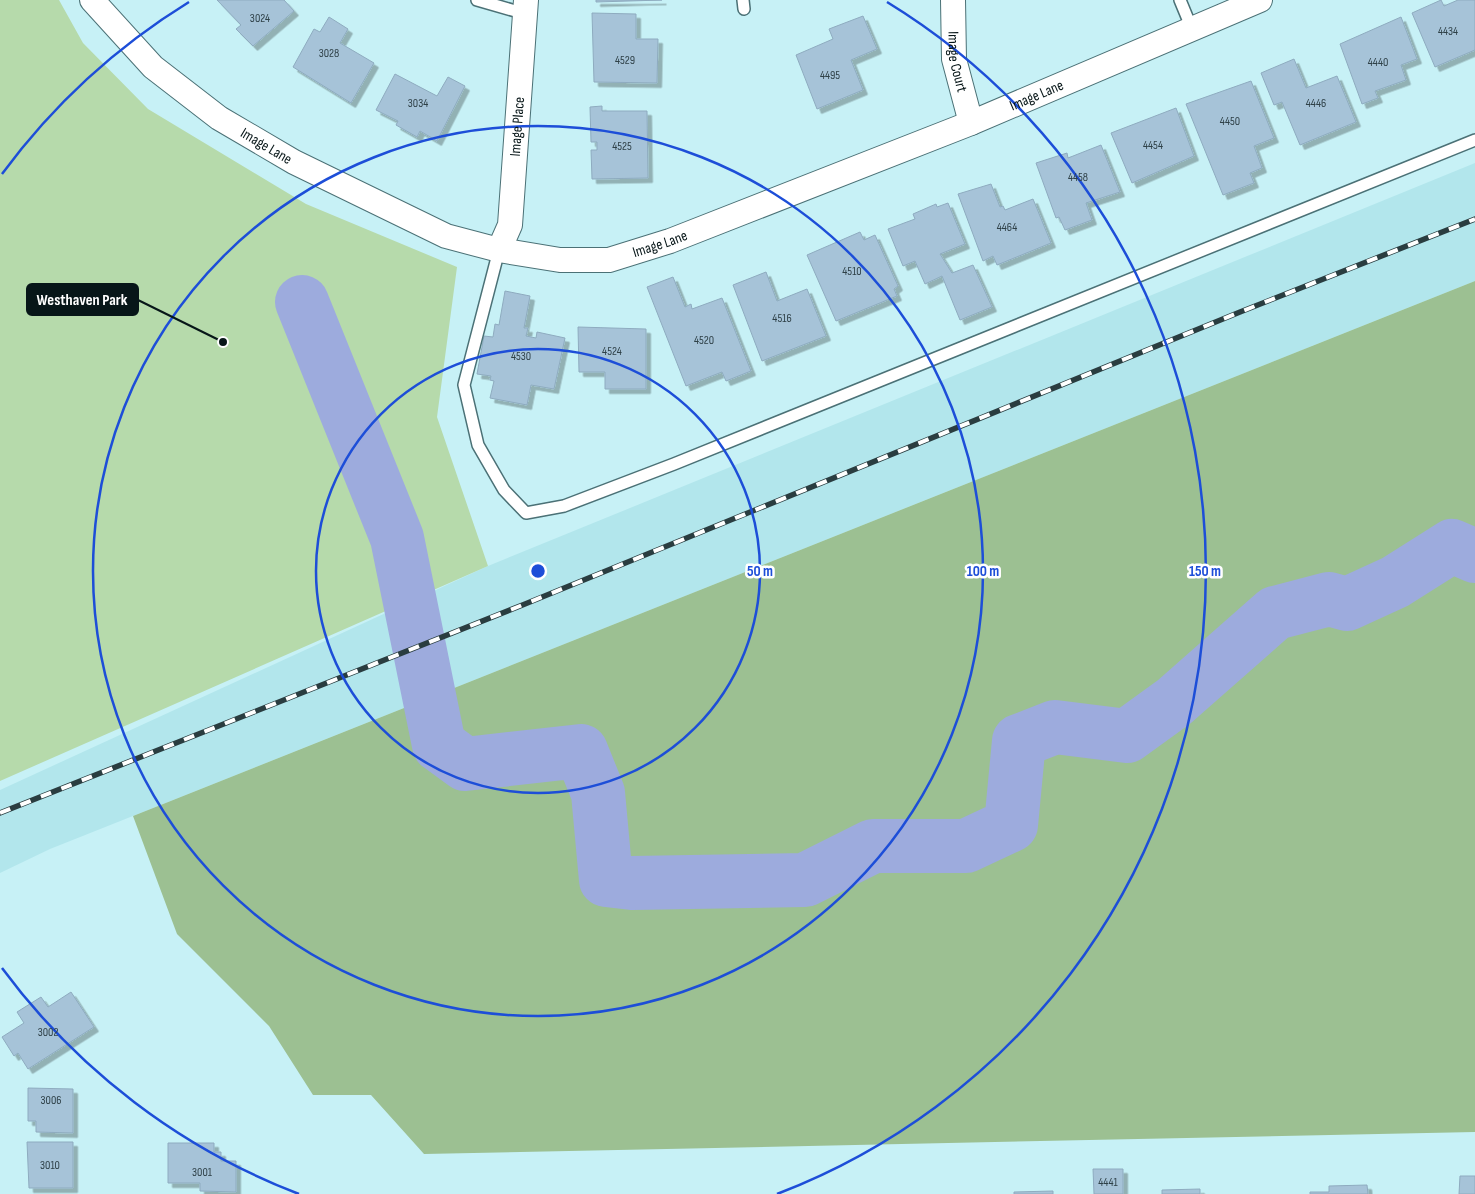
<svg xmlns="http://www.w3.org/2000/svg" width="1475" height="1194" font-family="'Sofia Sans Condensed',sans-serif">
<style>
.built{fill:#b2e6ec}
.green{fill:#b6daab}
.forest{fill:#9cc092}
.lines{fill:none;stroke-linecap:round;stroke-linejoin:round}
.river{stroke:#9dabdd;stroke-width:54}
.building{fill:#a6c3d8;stroke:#8eabbf;filter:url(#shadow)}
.service-casing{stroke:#4b7176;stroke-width:14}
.minor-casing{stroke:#4b7176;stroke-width:26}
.service{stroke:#fff;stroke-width:11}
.minor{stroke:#fff;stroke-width:24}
.rail-casing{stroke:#2a3d40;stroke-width:5.5}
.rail{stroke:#fff;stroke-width:4;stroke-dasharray:11;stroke-linecap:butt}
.ring{fill:none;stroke:#1d4ed8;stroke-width:2.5}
.labels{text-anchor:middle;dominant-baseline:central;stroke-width:5;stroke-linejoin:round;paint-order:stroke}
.number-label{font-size:12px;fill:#2f4148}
.street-label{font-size:15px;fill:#071618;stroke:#fff}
.centre{fill:#1d4ed8;stroke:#fff;stroke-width:2.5}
.ring-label{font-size:15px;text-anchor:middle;font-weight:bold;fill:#1d4ed8;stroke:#fff;stroke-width:5;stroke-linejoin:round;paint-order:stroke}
.leader{fill:none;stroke:#071618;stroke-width:2}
.callout-dot{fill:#071618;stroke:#fff;stroke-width:2}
.callout{fill:#071618;stroke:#071618;stroke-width:2}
.callout-label{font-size:16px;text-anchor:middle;font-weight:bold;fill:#fff}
</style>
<defs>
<filter id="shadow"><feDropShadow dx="4.5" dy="4.5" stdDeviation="0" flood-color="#0004"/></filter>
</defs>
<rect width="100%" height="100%" fill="#c7f1f6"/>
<path class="built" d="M1475,163V281L50,849L0,873V790L488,566Z"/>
<path class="green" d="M0,0H59L83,43L148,109L306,204L457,267L437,417L488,566L0,781Z"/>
<path class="forest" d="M1475,281V1132L424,1154L371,1095H313L269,1026L177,934L133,816Z"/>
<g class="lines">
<path class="river" d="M302,302L397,538L439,745L465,764L581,751L598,793L606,880L632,883L805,880L873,846H966L1011,825L1019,741L1055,727L1127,736L1174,702L1275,613L1329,599L1347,604L1395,582L1452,546L1475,556"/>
</g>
<g class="building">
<path d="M217,0H284L294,11L253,46L236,29L241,25Z"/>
<path d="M596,0H662L596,2Z"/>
<path d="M1441,0L1444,6L1458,0H1475V50L1435,67L1412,13Z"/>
<path d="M592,13L636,14V39H658L657,83L594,82Z"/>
<path d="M863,16L877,49L851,60L863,90L817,109L796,55L833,39L829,29Z"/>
<path d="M329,17L348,29L340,43L374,63L351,103L293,67L314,29L320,32Z"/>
<path d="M1401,17L1417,59L1401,65L1406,80L1375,91L1378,98L1362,104L1340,44Z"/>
<path d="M1294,59L1306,88L1337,76L1356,122L1300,145L1282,102L1274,105L1261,73Z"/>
<path d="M395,74L437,96L448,77L465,86L437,141L420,131L417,137L396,125L398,121L376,110Z"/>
<path d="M1251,81L1274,138L1254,146L1262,168L1250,173L1254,183L1223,195L1186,104Z"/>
<path d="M602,106V111H647L648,178L592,179L591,150H597V142H591L590,107Z"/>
<path d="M1176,108L1194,156L1132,183L1111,133Z"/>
<path d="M1101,145L1120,192L1086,203L1092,220L1065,230L1059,217L1056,218L1036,163L1067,153L1068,158Z"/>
<path d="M991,184L1000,207L1003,206L1005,210L1033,199L1051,243L997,265L993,256L983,261L958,194Z"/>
<path d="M948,203L965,244L940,254L952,273L973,265L992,307L960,320L942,276L925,284L915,261L903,266L888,229L915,219L913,214L936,204L937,207Z"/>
<path d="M860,232L864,240L875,235L898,286L894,289L897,296L836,321L807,255Z"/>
<path d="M766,272L777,301L807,289L826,336L762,361L733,285Z"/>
<path d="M673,277L685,307L691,304L692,309L722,298L751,371L726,381L722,372L686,386L647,287Z"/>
<path d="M505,291L530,296L524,328H528L526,336L536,338L537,332L565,338L554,389L531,385L527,405L490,398L494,381L490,380L491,376L477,374L484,336L493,337L495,324L499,325Z"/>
<path d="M578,327L646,329V389H605V372H579Z"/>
<path d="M71,992L94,1027L28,1069L18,1053L14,1056L2,1037L24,1023L17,1012L41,997L48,1007Z"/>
<path d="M28,1088L73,1089V1133L36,1132V1121H28Z"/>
<path d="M27,1142H73V1188H29Z"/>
<path d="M168,1143H214V1152H221V1161H236V1192L200,1191V1183H168Z"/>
<path d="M1093,1169H1123V1194H1094Z"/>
<path d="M1460,1176H1475V1194H1459Z"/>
<path d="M1367,1185L1368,1194H1310V1192H1329V1186Z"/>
<path d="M1200,1189V1194H1162V1190Z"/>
<path d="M1053,1191V1194H1014V1192Z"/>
</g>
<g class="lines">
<g class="service-casing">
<g id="service">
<path d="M477,0L526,14"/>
<path d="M743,0L744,9"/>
<path d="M1180,0L1192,29"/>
<path d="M499,250L464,385L478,445L504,490L526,513L564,506L674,464L1475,140"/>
</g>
</g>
<g class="minor-casing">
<g id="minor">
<path id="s1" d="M92,0L153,67L219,118L294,162L446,236L499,250L560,260H609L670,241L971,123L1260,0"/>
<path id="s2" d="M953,0L954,59L971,123"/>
<path id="s3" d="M499,250L510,225L526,0"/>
</g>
</g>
<use href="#service" class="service"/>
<use href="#minor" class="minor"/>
<g class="rail-casing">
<path id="rail" d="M0,813L525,604L1240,312L1475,219"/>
</g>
<use href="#rail" class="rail"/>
</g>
<g class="ring">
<circle cx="538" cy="571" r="222"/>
<circle cx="538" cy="571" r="445"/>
<path d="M299 1194A667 667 0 0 1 2 968M2 174A667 667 0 0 1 189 2M887 2A667 667 0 0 1 777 1194"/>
</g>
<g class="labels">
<g class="number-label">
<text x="260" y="18">3024</text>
<text x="1448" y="31">4434</text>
<text x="329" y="53">3028</text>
<text x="625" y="60">4529</text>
<text x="1378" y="62">4440</text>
<text x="830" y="75">4495</text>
<text x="418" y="103">3034</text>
<text x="1316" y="103">4446</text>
<text x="1230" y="121">4450</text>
<text x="1153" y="145">4454</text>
<text x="622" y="146">4525</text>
<text x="1078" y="177">4458</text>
<text x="1007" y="227">4464</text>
<text x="852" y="271">4510</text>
<text x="782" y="318">4516</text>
<text x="704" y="340">4520</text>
<text x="612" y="351">4524</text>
<text x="521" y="356">4530</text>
<text x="48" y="1032">3002</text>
<text x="51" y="1100">3006</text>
<text x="50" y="1165">3010</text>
<text x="202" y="1172">3001</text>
<text x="1108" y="1182">4441</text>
</g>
<g class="street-label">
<text stroke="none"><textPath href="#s2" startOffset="62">Image Court</textPath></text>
<text stroke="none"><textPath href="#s1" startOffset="1054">Image Lane</textPath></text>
<text stroke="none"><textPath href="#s3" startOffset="126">Image Place</textPath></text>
<text stroke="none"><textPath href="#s1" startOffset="229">Image Lane</textPath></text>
<text stroke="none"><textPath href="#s1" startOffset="649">Image Lane</textPath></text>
</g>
</g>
<circle cx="538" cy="571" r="8" class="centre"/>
<g class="ring-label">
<text x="760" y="576">50 m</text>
<text x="983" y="576">100 m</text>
<text x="1205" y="576">150 m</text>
</g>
<path class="leader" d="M223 342L138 300"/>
<circle class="callout-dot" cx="223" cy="342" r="5"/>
<rect class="callout" x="27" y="284" width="111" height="31" rx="5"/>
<g class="callout-label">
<text x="82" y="305">Westhaven Park</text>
</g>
</svg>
